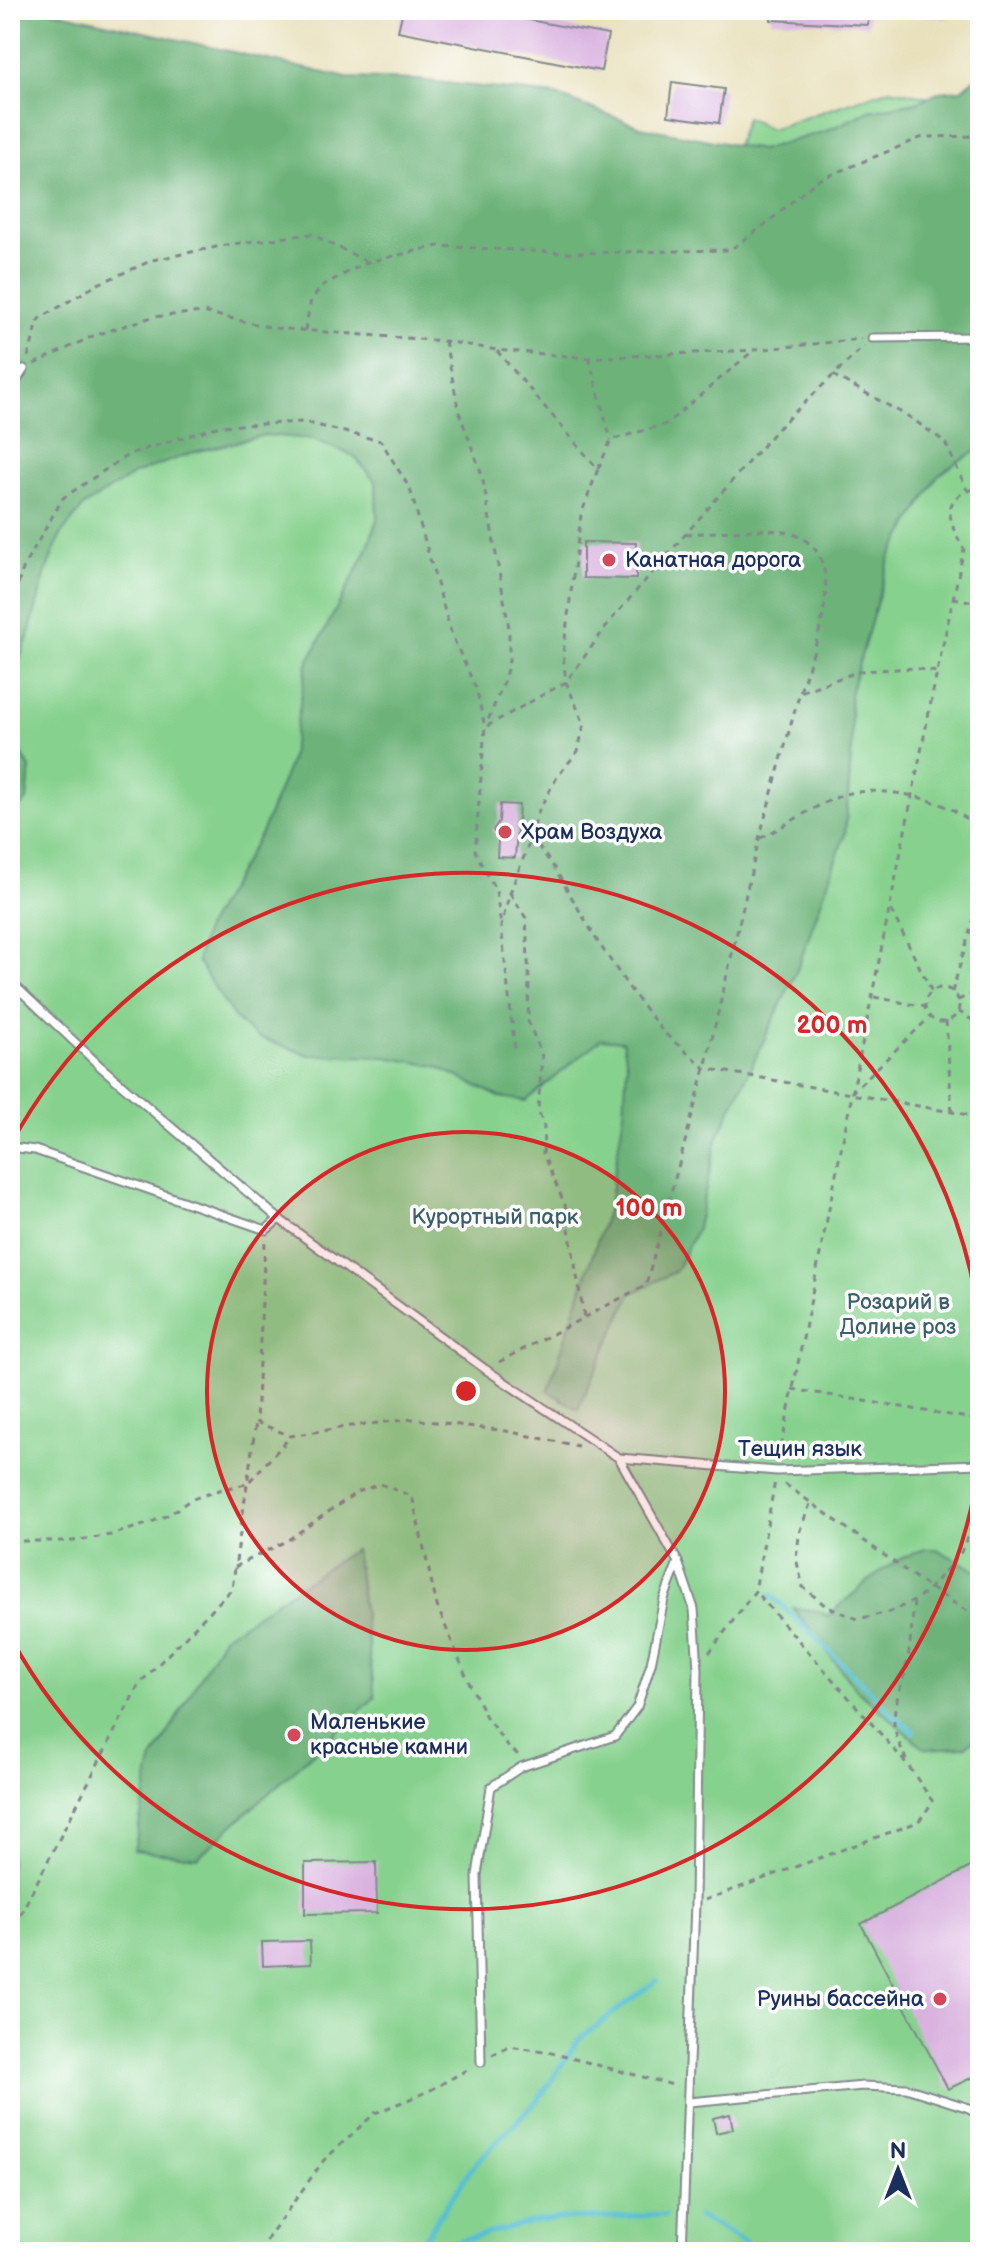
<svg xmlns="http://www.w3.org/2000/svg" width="990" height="2262" font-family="'Balsamiq Sans',sans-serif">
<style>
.green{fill:#87d18e;stroke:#518076;stroke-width:2}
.forest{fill:#6db379;stroke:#44716c;stroke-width:2}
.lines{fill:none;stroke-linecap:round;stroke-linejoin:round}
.stream{stroke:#56bfd2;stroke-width:5}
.building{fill:#d9b2df}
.lane-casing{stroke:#82888c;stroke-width:11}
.path{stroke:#82888c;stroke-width:3;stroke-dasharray:6 6;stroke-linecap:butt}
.lane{stroke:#fff;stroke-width:7}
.ring{fill:none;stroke:#d62828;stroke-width:4}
.poi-dot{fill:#d1495b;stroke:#fff;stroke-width:3}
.labels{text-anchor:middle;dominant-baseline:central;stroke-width:7;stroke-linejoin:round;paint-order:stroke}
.poi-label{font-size:22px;fill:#1b2f5e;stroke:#fff;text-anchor:start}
.park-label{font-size:22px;fill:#3b606c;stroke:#fff}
.street-label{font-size:22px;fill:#1b2f5e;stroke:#fff}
.centre{fill:#d62828;stroke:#fff;stroke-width:4}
.ring-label{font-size:24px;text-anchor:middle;font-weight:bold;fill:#d62828;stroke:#fff;stroke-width:7;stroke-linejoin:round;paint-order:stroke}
</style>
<rect width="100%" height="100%" fill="#fff"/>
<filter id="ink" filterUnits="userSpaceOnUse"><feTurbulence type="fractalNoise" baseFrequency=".0125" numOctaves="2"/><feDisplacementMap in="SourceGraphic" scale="16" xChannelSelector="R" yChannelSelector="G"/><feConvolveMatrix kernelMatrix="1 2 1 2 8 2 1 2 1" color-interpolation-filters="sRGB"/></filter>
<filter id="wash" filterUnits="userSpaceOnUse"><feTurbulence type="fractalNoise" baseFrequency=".006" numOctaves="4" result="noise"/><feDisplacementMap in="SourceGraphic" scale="32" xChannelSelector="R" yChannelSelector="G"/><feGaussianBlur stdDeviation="1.8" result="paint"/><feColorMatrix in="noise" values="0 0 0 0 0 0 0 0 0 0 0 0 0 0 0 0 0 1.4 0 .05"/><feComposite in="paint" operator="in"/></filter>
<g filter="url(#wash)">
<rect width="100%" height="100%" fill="#e8e0bb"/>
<path class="green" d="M10,10L723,181L746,118L771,129L890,89L980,107V2252H10Z"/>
<g class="forest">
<path d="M10,10H48L347,78L418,80L556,95L641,127L760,150L826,131L869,111L917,102L939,92L961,90L980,74V450L958,461L938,476L890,557L850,694L852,745L845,834L797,970L717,1139L697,1228L676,1271L631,1294L578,1409L548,1391L609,1205L624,1112L627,1064L623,1041L601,1039L526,1101L499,1097L436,1066L386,1057L309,1055L257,1037L236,1020L197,961L205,929L262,831L290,762L307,664L366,552L377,520L376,482L354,456L313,439L265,435L191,453L134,474L84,506L61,534L47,568L29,634L10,686Z"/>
<path d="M10,733L30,768L27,800L10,817Z"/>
<path d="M355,1549L375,1697L198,1857L134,1850L152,1761L223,1637Z"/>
<path d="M926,1549H937L980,1573V1735L964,1747L925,1749L856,1689L793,1608L818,1611L828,1616C858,1591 887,1559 926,1549Z"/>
</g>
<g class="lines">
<g class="stream">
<path d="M771,1595L858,1679L895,1717L914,1732"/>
<path d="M698,2216L762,2252"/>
<path d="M415,2252L474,2165L538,2100L579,2039L657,1980"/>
<path d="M415,2252L539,2220L665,2215"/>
</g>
</g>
<g id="blocks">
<g class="building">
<path d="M403,10H509L508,16L608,35L601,71L398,31Z"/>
<path d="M772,10H869L868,25L771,20Z"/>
<path d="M912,10H948L947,19L912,14Z"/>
<path d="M672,82L724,89L719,123L668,116Z"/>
<path d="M583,542L636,543V579L583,578Z"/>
<path d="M500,804L519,805L515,858L497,857L498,839L493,830L499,821Z"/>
<path d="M376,1862L377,1913L305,1914V1863Z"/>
<path d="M980,1862V2074L948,2089L861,1924Z"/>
<path d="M310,1941L311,1964L263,1966L262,1942Z"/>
<path d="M730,2114L733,2129L716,2133L713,2118Z"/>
</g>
</g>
</g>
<g filter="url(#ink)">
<use href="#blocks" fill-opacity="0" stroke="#82888c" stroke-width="2"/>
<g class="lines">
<g class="lane-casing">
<g id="lane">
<path d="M872,338L980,337"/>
<path d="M10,391L24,369"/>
<path d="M10,981L101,1067L279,1219L485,1369L619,1458L678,1562L694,1609L698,1669L695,1903L682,2252"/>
<path d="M10,1147L35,1150L266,1230L279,1219"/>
<path d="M619,1458L777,1471L980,1464"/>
<path d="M481,2062L477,1875L491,1787L521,1767L615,1736L637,1707L651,1664L664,1599L678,1562"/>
<path d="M689,2102L863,2086L906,2088L969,2108L980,2115"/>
</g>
</g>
<g class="path">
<path d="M305,330L311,300L323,285L368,262L438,246L566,253L730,250L766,224L816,181L923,137L980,136"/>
<path d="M445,341L459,412L482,475L509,628V661L503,684L486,725"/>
<path d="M497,351L598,469L581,515L563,654L566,682L584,724L578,751L557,777L539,810L528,846L510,893L501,926L515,1050"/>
<path d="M28,357L39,319L98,284L153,260L226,245L311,234L368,262"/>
<path d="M589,358L611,440"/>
<path d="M34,364L93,336L152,317L203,312L273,328L445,341L497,350L589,358L755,350L861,339"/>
<path d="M833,375L911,418L945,442L967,490"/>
<path d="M598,469L611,440L666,424L754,350"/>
<path d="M686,534C714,533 772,525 796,535C853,559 813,651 800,692"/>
<path d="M953,598L980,603"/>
<path d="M10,607L24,566L63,498L129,454L220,426L304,422L381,441L410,489L452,636L476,688L485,727L475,851L496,891L501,926"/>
<path d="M487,726L566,682L611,620L777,429L864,346"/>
<path d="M531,836L555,869L598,942L630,989L663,1032L705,1068L980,1117"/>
<path d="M761,838C788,824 814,806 843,795C873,784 957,798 974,828C977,833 978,840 980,845"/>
<path d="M510,893L526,918L529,981L528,1021L542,1056L538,1110L544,1126L543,1154L565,1205L584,1317"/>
<path d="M891,910L932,992"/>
<circle cx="942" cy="1005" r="17"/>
<path d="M952,992L980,897"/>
<path d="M874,997L926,1007"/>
<path d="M958,1000L980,991"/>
<path d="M958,1011L980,1025"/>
<path d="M946,1021L952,1113"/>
<path d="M851,1093L930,1017"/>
<path d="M265,1242L256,1422L291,1436L351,1426L413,1419L506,1431L578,1446"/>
<path d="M499,1362L646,1285L705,1068L759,839L800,692L860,671L914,668L937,672"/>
<path d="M792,1389L980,1420"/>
<path d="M779,1458L937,672L964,549C947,521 939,494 980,488"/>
<path d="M785,1484L930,1588L980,1619"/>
<path d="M810,1504L800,1530L796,1558L803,1587L827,1607L858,1619L889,1612L914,1601L930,1588L961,1552L980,1507"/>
<path d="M10,1541H73L111,1535L147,1524L170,1514L190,1500L222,1489L247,1484L291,1436"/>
<path d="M235,1567L288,1540L357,1492L380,1484L412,1496L437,1606L467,1678L486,1717L509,1748L520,1756"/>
<path d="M709,1653L755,1591L775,1481"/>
<path d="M906,1760C902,1749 895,1736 894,1724C893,1703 903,1684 907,1663C911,1642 912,1622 914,1601"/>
<path d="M705,1900L918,1822L933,1802L907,1764L755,1591"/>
<path d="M10,1998L19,1917L139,1684L232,1589L256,1422"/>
<path d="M492,2055L509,2046L544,2051L677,2086"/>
<path d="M262,2252L269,2236L324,2160L375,2113L427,2092L472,2067"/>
</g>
<use href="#lane" class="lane"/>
</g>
</g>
<circle cx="466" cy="1391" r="259" fill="#d62828" fill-opacity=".12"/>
<g class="ring">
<circle cx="466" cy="1391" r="259"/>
<path d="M980 1459A518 518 0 0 1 11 1638M11 1144A518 518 0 0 1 980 1323"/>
</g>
<g class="poi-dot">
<circle cx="609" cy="560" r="8"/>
<circle cx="505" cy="832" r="8"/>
<circle cx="294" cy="1735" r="8"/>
<circle cx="940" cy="1999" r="8"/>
</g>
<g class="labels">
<g class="poi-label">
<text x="625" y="560">Канатная дорога</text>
<text x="521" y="832">Храм Воздуха</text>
<text x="310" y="1722">Маленькие<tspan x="310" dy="25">красные камни</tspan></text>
<text x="924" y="1999" text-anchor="end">Руины бассейна</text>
</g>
<g class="park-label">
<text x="495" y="1217">Курортный парк</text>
<text x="898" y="1302">Розарий в<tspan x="898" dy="25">Долине роз</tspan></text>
</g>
<g class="street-label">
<text x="800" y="1449">Тещин язык</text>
</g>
</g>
<circle cx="466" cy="1391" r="12" class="centre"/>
<g class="ring-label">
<text x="832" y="1033">200 m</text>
<text x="649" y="1216">100 m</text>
</g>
<rect width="990" height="2262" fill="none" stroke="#fff" stroke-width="40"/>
<g transform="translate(898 2170)" stroke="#ffffff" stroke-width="6" paint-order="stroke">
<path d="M0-6L14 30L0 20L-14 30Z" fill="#1b2f5e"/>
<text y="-12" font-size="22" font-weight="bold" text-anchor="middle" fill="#1b2f5e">N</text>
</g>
</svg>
